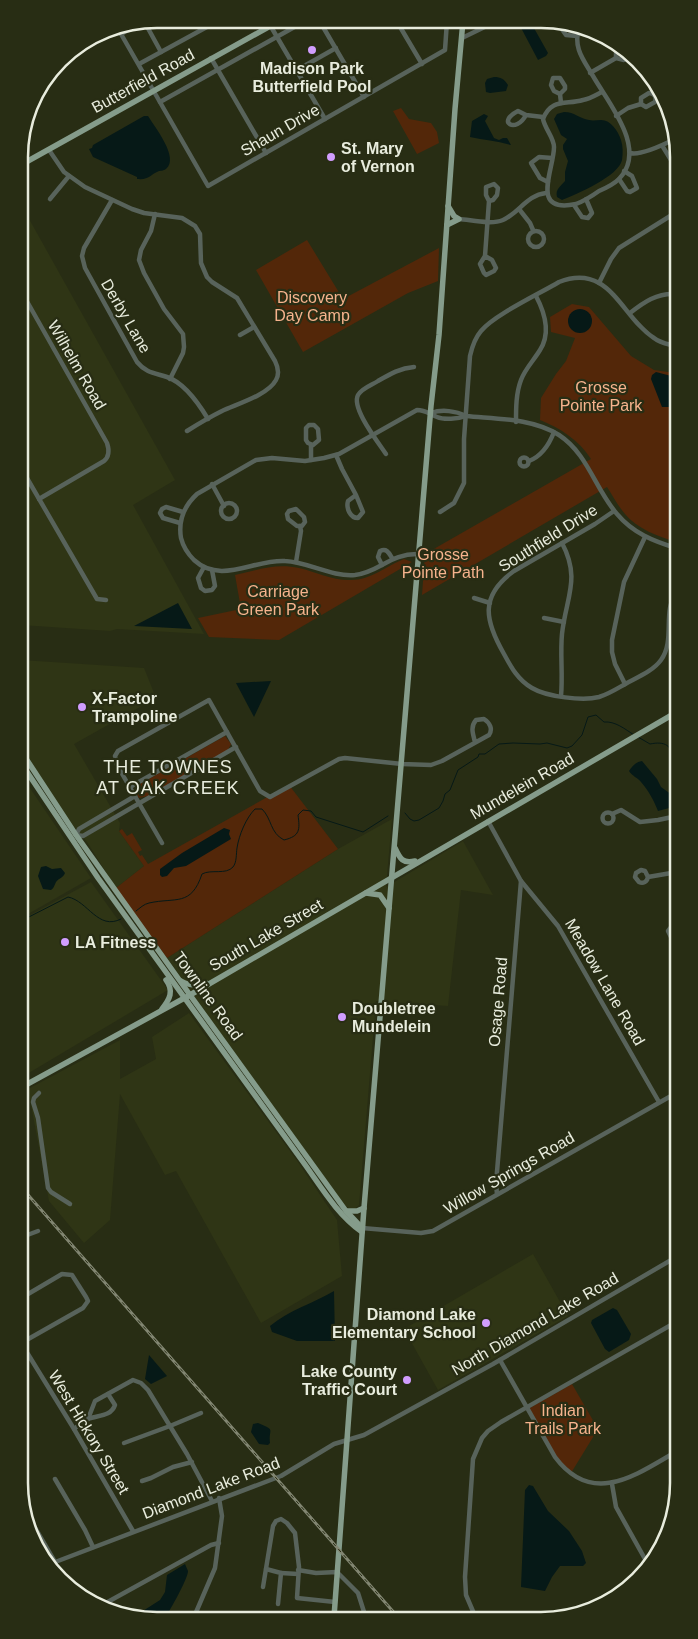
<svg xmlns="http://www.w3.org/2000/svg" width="698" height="1639" font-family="Helvetica,sans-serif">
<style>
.built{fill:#2f3515}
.green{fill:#532709}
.water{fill:#061917}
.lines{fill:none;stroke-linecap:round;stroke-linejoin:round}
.stream{stroke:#061917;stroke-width:1}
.minor{stroke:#58635b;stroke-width:4.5}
.major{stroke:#859c8b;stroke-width:5.5}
.rail-casing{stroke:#828672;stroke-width:3}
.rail{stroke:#282d14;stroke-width:1;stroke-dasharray:4;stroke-linecap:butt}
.poi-dot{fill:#d19dfe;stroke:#282d14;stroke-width:2}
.labels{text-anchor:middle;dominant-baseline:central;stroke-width:4.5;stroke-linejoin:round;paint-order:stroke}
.poi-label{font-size:16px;font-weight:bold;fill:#e8ecdd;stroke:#282d14;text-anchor:start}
.street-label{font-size:16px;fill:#e8ecdd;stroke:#282d14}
.park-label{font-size:16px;fill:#f6b38d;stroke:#282d14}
.neighbourhood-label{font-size:18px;letter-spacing:1px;fill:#e8ecdd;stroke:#282d14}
.rim{fill:none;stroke:#e8ecdd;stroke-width:2.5}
</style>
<rect width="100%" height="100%" fill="#282d14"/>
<g class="built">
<path d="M19,201L175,480L133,505L204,634L117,629L110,631L21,625L20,565L26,562L20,553Z"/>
<path d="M21,660L144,668L156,698L74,744L120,823L119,831L144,866L116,888L87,842L71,823L44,783L21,745Z"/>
<path d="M21,775L91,878L21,918Z"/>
<path d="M392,819L386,887L463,841L493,895L461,890L448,1006L376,1001L359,1205L356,1208L350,1209L344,1205L167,958L338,849Z"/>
<path d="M91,882L168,990L22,1077L21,920Z"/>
<path d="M189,1013L298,1162L337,1220L342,1276L261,1323L176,1171L165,1175L120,1094L110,1220L84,1243L49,1201L28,1089L120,1040V1079L156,1059L152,1037Z"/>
<path d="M533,1254L568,1316L438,1390L404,1329Z"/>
</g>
<g class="green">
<path d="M401,108L409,119L431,123L437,132L439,143L417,154L393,111Z"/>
<path d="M307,240L343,299L439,248L438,281L408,293L303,352L256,270Z"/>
<path d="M572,304L589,307L631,356L654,370L675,373L676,542C658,536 637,529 625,514C618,506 613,496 607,487L422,595L425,554L591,459C579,440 560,428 540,420L541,398L556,374L566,361L575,338L551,332L550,317Z"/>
<path d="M404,559L412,562L279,640L209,637L198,618L241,609L235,575C257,570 276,563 299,568C316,572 334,581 351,580C371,580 386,566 404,559Z"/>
<path d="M225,736L231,744L228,750L148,796L139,798L134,790L140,784Z"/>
<path d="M289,785L338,849L167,958L116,888L144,866L119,831L122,829L127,836L132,833L142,850L138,852L140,856L142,855L148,864Z"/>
<path d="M572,1384L598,1429L571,1473L557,1458L528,1409Z"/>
</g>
<g class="water">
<path d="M521,21H530L548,53L546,56L538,60L519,24Z"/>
<path d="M494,77C501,77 504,79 508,85L506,91L490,93L486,92L485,83L487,79Z"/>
<path d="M564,112C575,112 580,119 589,120C593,121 597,120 601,120C611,120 618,131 621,140C623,146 623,153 622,160C619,176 577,194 562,200L557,197C555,189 561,186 565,181V172L568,161L563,149V145L567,139L561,135L554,119L557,114Z"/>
<path d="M484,114L488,116L485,121L494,138L499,140L503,138H507L511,145C497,141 484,140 470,137L472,121Z"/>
<path d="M144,116H148C154,126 180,158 166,169C165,170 161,171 159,171C149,175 150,180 137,179V177L93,157L89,149L92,148L93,145Z"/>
<circle cx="580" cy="321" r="12"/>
<path d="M656,372L675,377L676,416L671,407H662L651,379L652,375Z"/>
<path d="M178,603L192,629L134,626Z"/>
<path d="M271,681L254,717L236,683Z"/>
<path d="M642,761L657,779L661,787L675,797L673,807L658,811C654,801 649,791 641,782C638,778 632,776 629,771C632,766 636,762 642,761Z"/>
<path d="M224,828L230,830L229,834L231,839L186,866L174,868L167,876L162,877L160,875V869L182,853Z"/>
<path d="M46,866L52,869L61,868L65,873C63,878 59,878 56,882C54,886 54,888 51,890L43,889L38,876L41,867Z"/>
<path d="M334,1291L335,1341H297L272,1332L270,1326C289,1310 314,1303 334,1291Z"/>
<path d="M613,1308L617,1310L631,1334L629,1340L609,1352L605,1349L591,1323L592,1320Z"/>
<path d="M149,1355L167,1376L151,1384L145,1379Z"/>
<path d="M258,1423C277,1431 268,1428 270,1443L268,1445L259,1444L251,1432L253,1424Z"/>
<path d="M529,1485L533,1486L548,1511L569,1531L582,1551L586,1563L583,1566H560L552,1577L545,1591L521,1587L525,1490Z"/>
<path d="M185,1564C186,1566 187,1569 188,1571C188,1579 170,1610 165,1618H132L160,1600L165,1592L167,1575Z"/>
</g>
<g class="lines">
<g class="stream">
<path d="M638,737L650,744C665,741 672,745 674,761L677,764"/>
<path d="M405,813L410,819L414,821L419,820L439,808L443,801L445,794L450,790L458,770L478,757L479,754H485L499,744L513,743L540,744L547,743L567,748L572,746L582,735L588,717L596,715L604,722C615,721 625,729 634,735"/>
<path d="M136,911C140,908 144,904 149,903C176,897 191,907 202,874C211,869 226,875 233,867C237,862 236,854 237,848C239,835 246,818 255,809H262C272,819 270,833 284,840C300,836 300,830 298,815L303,810L311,811L316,817L363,832L388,816"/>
<path d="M21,921L68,897C88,901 98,931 121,919"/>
</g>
<g class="minor">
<path d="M319,20L364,97"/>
<path d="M396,20L422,64"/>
<path d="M144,21L161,52"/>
<path d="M563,21L561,28L566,35L577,36"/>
<path d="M270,25L325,119"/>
<path d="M117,27L208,186L445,50L447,21"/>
<path d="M579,27C573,48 583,59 593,76C609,104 648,149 619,179C614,184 606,188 599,191C592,196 584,201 576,204C529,214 554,170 554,147C554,138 545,129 543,119C551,98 566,105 583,100C590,99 596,95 602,92"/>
<path d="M121,34L142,22"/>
<path d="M462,38L497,21"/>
<path d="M211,58L266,153"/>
<path d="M616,58V53L621,49"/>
<path d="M139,64L216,22L215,19"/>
<path d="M297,70L336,48"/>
<path d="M590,73L616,58L624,60L631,55"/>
<path d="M560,94L554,91L551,85L553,78H560L565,86V89L560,94L561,103"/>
<path d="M160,102L307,20"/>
<path d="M526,115C516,134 496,122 518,111L526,115L543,117"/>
<path d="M616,116L628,108L641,104L646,107L655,102C657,97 654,93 649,93L641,98V104"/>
<path d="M663,147L671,160L675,161"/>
<path d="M49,150L64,172L85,187L132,209L144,213L182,218L195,226L200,234L201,263L207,277L212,282L237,298L275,361C278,367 280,373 276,380C268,395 237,404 222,411C210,417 198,424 187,431"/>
<path d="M630,153C641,156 665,144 675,139"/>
<path d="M619,179L627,191L630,192L637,188L632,176L624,171"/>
<path d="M548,182L540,178L531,163L539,157L552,158"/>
<path d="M50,199L69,176"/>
<path d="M112,200L84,248L82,256L85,268L137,362C146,373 155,373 167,377C185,383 199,404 208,419"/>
<path d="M574,205L582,217L588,218L592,213L586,199"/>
<path d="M519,209L530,223L533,230"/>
<path d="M155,214L151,231L141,250L139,260L144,273L164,309L183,334L184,347L183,353L170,379"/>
<path d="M459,219C472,220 491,225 503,220C519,213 527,195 546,193"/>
<circle cx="536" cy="239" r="8"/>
<path d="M485,256L492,260L496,268L494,271L486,275L484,273L480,264L485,256L489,201L486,195V187L494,184L498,188L497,195L493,200L489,201"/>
<path d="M599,283L611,259L619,248L675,213"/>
<path d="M20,289L107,443C109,449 110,456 104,461L39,499"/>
<path d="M630,313C644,302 657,293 675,294"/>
<path d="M240,335L254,327"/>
<path d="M431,413C442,409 456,411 466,416C496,419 532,418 559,435C588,454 595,489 617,514C633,533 653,541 676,548"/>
<path d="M516,422C516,408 516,393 521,380C525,369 534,360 540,350C551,333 545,313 536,296"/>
<path d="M309,425H314L318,429L319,440L313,445L308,443L306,440V428Z"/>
<path d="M311,445V460"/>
<path d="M386,454C378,442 351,408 358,395C362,388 372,385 378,381C390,374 400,368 414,367"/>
<path d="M336,455L342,469L356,495L348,501C346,508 350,518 358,518L363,512L356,495"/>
<circle cx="524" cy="462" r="4.5"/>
<path d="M529,461C542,456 549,445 554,432"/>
<path d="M20,466L97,599L106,600"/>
<path d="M212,484L224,506"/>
<circle cx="229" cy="511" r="8"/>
<path d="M296,509L304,517L305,522L302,526H297L288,519L287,514L289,511Z"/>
<path d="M614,511L595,524L514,571C479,596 485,621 504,654C511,667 518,680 532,688C547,697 583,701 599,697C609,694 618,688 627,683C638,677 653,671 661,660C672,645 667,625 670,608C671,602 674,596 676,590"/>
<path d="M440,512L454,503L464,483V439L470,356C472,347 475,338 481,331C494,315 539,294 559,282C610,262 621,317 654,338C660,343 668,344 675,346"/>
<path d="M180,523L163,518L160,513L162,509L166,507L183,512"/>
<path d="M419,554C390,553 380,572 355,575C331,577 309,562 285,561C254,559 221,585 194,560C188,554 183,546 181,538C178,520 184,506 197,494L256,460L272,458L305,461L324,458L339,454L417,410C426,410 429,414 437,417C444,420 458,419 466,416"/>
<path d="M296,562L301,531L300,526"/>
<path d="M382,565L378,557L380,551C387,548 389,553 392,558"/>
<path d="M204,567L198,578L201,588L205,591L212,590L215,586L212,570"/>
<path d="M474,598L490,603"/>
<path d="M544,618L564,622"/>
<path d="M625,684L615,664L612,652V640L624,582L645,537"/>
<path d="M561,696C563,675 560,654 562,634C566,597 581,579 562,543"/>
<path d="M130,787L227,732"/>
<path d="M135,796L79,829L76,835L83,836L236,747"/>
<circle cx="608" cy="818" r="5.5"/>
<path d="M612,814L621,810L640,822L658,820L677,816"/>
<path d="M488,821L521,881L496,1184L497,1194"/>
<path d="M162,843L117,765L115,756L118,751L209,700L260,791L270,797L339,759L345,758L402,764L431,765L442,761L489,735C493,729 490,723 484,719L476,720C470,727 473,734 475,742"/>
<path d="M648,877L645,871L641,870L636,873L635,877L639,882C643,884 647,882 648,877L677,872"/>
<path d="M521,881L558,926L659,1102"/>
<path d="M677,925L672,926L668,931L671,937L677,938"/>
<path d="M39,1093L34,1098L33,1102L38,1118L48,1188L51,1192L70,1204"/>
<path d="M362,1228L421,1233L433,1231L678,1092"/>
<path d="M22,1237L38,1231"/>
<path d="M23,1297L62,1274L72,1275L86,1297L88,1301L83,1308L23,1342"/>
<path d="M23,1346L74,1429L133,1531"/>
<path d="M500,1360L555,1457C593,1508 637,1474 679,1450"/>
<path d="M88,1419L95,1401L133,1380L141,1383L148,1390L187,1454L212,1501"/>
<path d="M74,1429C78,1426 83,1421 88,1419C97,1415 111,1417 115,1405L108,1394"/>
<path d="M124,1443L170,1426L201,1413"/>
<path d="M55,1479L85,1530L93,1547"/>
<path d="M142,1481L151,1478L173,1467L192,1462"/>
<path d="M612,1484L616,1507L650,1568"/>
<path d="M23,1507L55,1562"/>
<path d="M50,1564L281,1476L334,1444L364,1435L493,1364L678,1256"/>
<path d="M266,1569L281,1573L278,1604"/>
<path d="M298,1570L316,1573L337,1572L358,1593L365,1615"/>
<path d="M281,1573L298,1574"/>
<path d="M263,1587L273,1526L276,1521L281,1519L287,1523L295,1533L299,1567L297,1598L335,1602"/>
<path d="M104,1604L211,1545L219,1543"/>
<path d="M475,1616L466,1595L465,1577L473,1459L482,1438L488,1431L501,1422L678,1321"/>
<path d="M194,1617L215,1568L222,1516L219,1498"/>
</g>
<g class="major">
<path d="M19,166L281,20"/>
<path d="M447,225L459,219L454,216L448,206"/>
<path d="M21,751L76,835L190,995L346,1211L362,1228"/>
<path d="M21,763L98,878L306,1166C323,1190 338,1215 362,1232"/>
<path d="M395,848C400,859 403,864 415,861"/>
<path d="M366,893L380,895L389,908"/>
<path d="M181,981C189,986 197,986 206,983"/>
<path d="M162,1009C170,999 174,991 166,980"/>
<path d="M22,1087L190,995L677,712"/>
<path d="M347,1211H357L364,1208"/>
<path d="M334,1617L364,1208L431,406L439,335L455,109L463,21"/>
</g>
<g class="rail-casing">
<path id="rail" d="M22,1188L397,1616"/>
</g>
<use href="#rail" class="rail"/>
</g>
<g class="poi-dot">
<circle cx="312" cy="50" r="5"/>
<circle cx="331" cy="157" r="5"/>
<circle cx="82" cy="707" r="5"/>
<circle cx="65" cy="942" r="5"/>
<circle cx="342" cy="1017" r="5"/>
<circle cx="486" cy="1323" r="5"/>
<circle cx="407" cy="1380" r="5"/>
</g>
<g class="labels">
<g class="poi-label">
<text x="312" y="68" text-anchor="middle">Madison Park<tspan x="312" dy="18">Butterfield Pool</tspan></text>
<text x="341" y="148">St. Mary<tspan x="341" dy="18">of Vernon</tspan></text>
<text x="92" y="698">X-Factor<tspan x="92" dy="18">Trampoline</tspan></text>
<text x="75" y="942">LA Fitness</text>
<text x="352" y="1008">Doubletree<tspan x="352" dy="18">Mundelein</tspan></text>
<text x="476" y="1314" text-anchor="end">Diamond Lake<tspan x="476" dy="18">Elementary School</tspan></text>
<text x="397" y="1371" text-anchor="end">Lake County<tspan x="397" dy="18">Traffic Court</tspan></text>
</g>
<g class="street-label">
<text transform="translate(143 81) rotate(-29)">Butterfield Road</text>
<text transform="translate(280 130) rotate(-30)">Shaun Drive</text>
<text transform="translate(126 316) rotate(60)">Derby Lane</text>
<text transform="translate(77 365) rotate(60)">Wilhelm Road</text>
<text transform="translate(548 538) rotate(-32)">Southfield Drive</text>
<text transform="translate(522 786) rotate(-30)">Mundelein Road</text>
<text transform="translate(266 935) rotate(-30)">South Lake Street</text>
<text transform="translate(605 982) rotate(60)">Meadow Lane Road</text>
<text transform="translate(208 996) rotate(54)">Townline Road</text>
<text transform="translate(498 1002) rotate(-85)">Osage Road</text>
<text transform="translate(509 1173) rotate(-30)">Willow Springs Road</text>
<text transform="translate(535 1324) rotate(-30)">North Diamond Lake Road</text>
<text transform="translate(89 1432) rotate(59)">West Hickory Street</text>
<text transform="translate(211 1488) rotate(-21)">Diamond Lake Road</text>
</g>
<g class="park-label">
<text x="312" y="297">Discovery<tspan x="312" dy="18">Day Camp</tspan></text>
<text x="601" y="387">Grosse<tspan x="601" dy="18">Pointe Park</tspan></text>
<text x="443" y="554">Grosse<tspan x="443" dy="18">Pointe Path</tspan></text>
<text x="278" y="591">Carriage<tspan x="278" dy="18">Green Park</tspan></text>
<text x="563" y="1410">Indian<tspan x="563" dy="18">Trails Park</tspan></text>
</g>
<g class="neighbourhood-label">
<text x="168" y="767">THE TOWNES<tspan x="168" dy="21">AT OAK CREEK</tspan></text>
</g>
</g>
<path d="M0 0H698V1639H0ZM157 28H541A129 129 0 0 1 670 157V1483A129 129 0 0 1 541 1612H157A129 129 0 0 1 28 1483V157A129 129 0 0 1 157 28Z" fill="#282d14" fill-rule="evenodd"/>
<path class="rim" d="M157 28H541A129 129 0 0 1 670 157V1483A129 129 0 0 1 541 1612H157A129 129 0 0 1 28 1483V157A129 129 0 0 1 157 28Z"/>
</svg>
